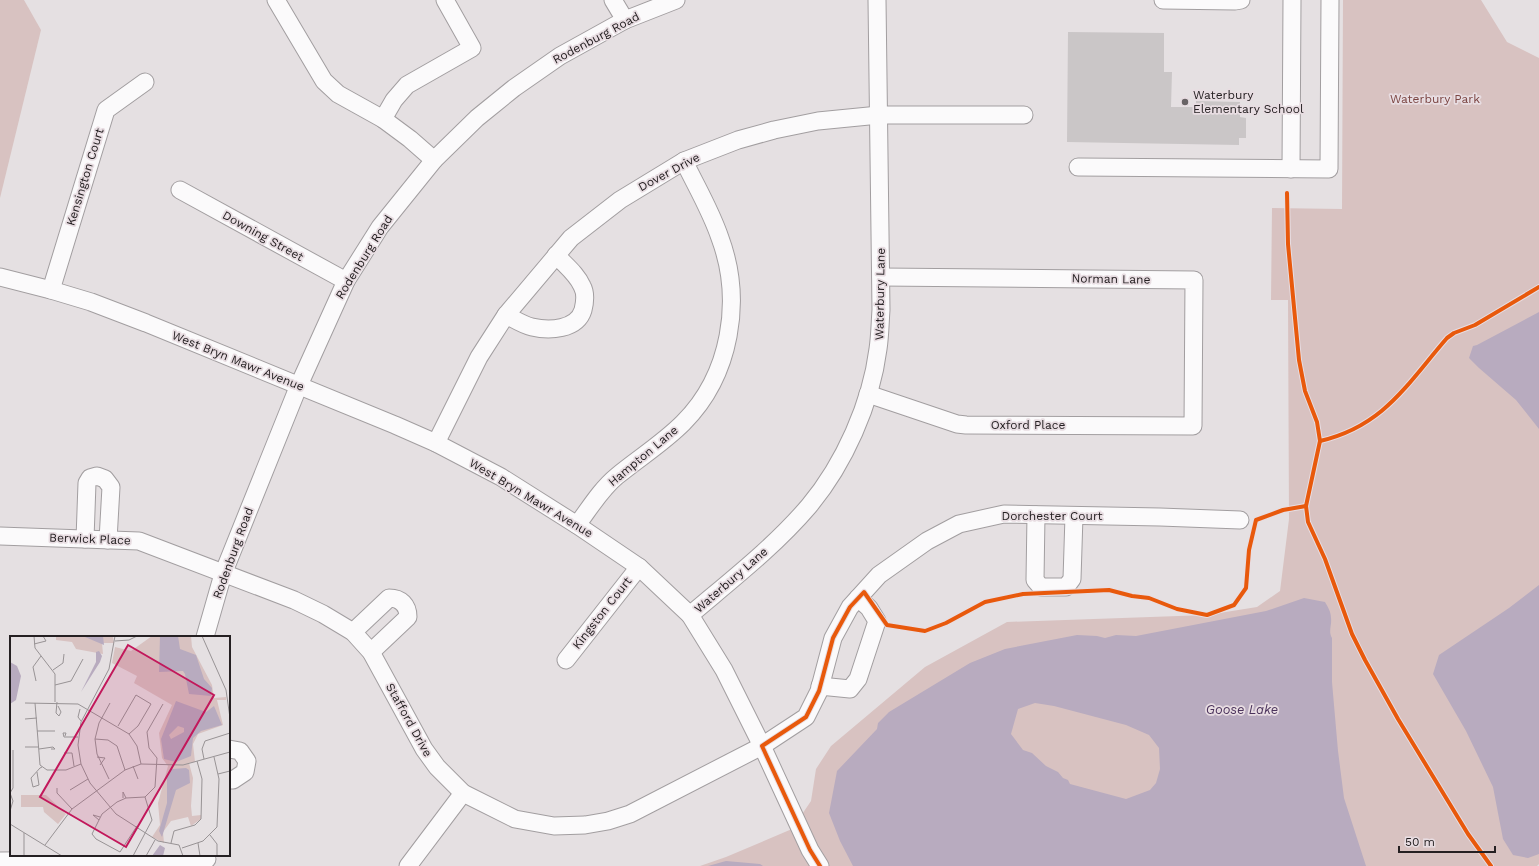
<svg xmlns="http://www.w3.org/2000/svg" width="1539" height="866" font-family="'Work Sans',sans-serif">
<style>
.green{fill:#d8c2c1}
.water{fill:#b8abbf;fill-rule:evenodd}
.building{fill:#cac6c7}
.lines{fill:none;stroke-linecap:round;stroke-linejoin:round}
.minor-casing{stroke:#a29ea0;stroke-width:19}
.minor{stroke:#fbfafb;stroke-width:17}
.cycleway-casing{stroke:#e8dde2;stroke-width:6}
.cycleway{stroke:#e8590c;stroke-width:4}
.poi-dot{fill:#686365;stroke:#e8dde2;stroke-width:1.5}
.labels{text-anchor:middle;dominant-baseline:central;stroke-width:3.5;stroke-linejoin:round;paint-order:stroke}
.street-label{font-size:12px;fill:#252022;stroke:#e8dde2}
.poi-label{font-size:12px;fill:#252022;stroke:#e8dde2;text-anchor:start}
.park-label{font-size:12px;fill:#7b4542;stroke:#e8dde2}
.water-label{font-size:13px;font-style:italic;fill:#4a325b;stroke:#e8dde2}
.inset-road{fill:none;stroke:#989395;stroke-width:1}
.view{fill:#c2185b;fill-opacity:0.15;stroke:#c2185b;stroke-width:2}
.inset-edge{fill:none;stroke:#252022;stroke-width:2}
</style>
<rect width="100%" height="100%" fill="#e5e0e2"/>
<g class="green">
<path d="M0,0H24L41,30L0,198Z"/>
<path d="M1343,0H1481L1507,42L1539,58V864L1537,866H700L726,857L792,829L811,801L816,769L831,746L925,667L1007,622L1207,615L1257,607L1280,591L1289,519L1288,300H1271L1272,208L1342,209Z"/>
</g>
<g class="water">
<path d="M1539,312V429L1516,400L1479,368L1469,358L1473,346L1477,345Z"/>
<path d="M1539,585V854L1528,858L1513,855L1503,839L1493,787L1466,731L1433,674L1439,655L1509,608Z"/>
<path d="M1304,598L1325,602C1328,607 1331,612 1331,618C1332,625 1328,631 1332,638V682L1338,751L1344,798L1366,866H853L840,841L829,813L837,771L877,729L878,723L889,712L970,663L1005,649L1077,635L1097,636L1105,638L1116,635L1136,636L1266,611ZM1035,703L1054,706L1126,725L1149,735L1159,748L1160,769L1156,783L1150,790L1126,799L1070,784L1068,780L1063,778L1058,772L1046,766L1032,753L1023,750L1011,734L1018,709Z"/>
<path d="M726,861L760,864L763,866H708Z"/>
</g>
<path class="building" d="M1068,32L1164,33V72H1172L1171,107H1196V101L1240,102V117L1246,118V138H1239V145L1067,142Z"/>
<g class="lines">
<g class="minor-casing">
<g id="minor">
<path d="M276,0L324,81L338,94L383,119L410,139L434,160"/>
<path d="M613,0L625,20"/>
<path d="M1163,0L1235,1L1241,0"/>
<path d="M383,119L394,100L407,85L472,48L445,0"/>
<path d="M1078,167L1329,169L1330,0"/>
<path d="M1291,169L1292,0"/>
<path d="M180,190L346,281"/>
<path d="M0,277L51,290L91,302L146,323L395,425L436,443L501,477L577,525L639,567L690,615L724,670L762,746L810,850L820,866"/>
<path d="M51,290L106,110L145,82"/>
<path d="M506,315C514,319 523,325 532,327C549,331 577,330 583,310C585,302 586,293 582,286C577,274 565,265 556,255"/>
<path d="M868,394L957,424L966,425L1193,426L1194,280L881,277"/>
<path d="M436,443L479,357L506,315L571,238L620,200L684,161L738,140L774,130L818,121L879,115H1024"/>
<path d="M1036,515L1035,580L1041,587H1066L1072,579L1074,516"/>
<path d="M577,525C589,509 601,489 617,476C639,458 663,443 683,423C731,375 743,300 720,238C711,211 696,186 684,161"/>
<path d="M0,536L139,541L294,600L323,614L353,632L371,652L424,749L437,767L463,793L515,819L554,826L585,825L608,821L630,814L762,746L806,717L819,691L833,638L850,607L879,575L927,541L959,524L1004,514L1160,517L1240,520"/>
<path d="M85,539L87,483L90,478L97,476L105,479L111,487L108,540"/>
<path d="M690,615C730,581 774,547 809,506C844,464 871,404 878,349C880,336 880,323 881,310L877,0"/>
<path d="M353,632L389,598C401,598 408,605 408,617L371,652"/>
<path d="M205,637L223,574L299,385L346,281L380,227L434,160L477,118L514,88L560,56L625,20L676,0"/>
<path d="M566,660L639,567"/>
<path d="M820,686L850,689L858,679L877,621L869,608L858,598"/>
<path d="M229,749L240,751L247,761L245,772L233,780H229"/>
<path d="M0,861L207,859"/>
<path d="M408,866L463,793"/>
</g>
</g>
<use href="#minor" class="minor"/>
<g class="cycleway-casing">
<g id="cycleway">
<path d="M1287,193L1288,244L1299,360L1305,391L1317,422L1320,441L1306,506L1308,522L1325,559L1352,634L1365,660L1398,719L1468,834L1491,866"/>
<path d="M1320,441C1384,426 1407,384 1447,338L1454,333L1475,325L1539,287"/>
<path d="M820,866L810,850L762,746L806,717L819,691L833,638L850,607L864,592L887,625L925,631L946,623L985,602L1023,594L1109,590L1132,596L1149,598L1177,609L1207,615L1234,605L1246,588L1249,550L1256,520L1283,510L1306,506"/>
</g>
</g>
<use href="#cycleway" class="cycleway"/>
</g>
<circle class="poi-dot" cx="1185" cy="102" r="4"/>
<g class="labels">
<g class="street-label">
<text transform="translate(596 38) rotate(-28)">Rodenburg Road</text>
<text transform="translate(669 172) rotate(-28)">Dover Drive</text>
<text transform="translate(85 177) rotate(-73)">Kensington Court</text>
<text transform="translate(263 236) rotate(29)">Downing Street</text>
<text transform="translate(364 257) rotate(-58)">Rodenburg Road</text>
<text transform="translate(1111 279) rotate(1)">Norman Lane</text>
<text transform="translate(880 294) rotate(-89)">Waterbury Lane</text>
<text transform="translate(238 361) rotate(22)">West Bryn Mawr Avenue</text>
<text x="1028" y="425">Oxford Place</text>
<text transform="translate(643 456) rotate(-40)">Hampton Lane</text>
<text transform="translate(531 498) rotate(31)">West Bryn Mawr Avenue</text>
<text x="1052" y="516">Dorchester Court</text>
<text transform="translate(90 539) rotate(2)">Berwick Place</text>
<text transform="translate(233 553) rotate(-70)">Rodenburg Road</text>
<text transform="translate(731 580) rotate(-41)">Waterbury Lane</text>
<text transform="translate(602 613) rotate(-52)">Kingston Court</text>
<text transform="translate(409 720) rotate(61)">Stafford Drive</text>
</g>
<g class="poi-label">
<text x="1193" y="95">Waterbury<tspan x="1193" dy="14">Elementary School</tspan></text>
</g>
<g class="park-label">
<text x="1435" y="99">Waterbury Park</text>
</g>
<g class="water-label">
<text x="1242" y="709">Goose Lake</text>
</g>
</g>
<g transform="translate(10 636)">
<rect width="220" height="220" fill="#e5e0e2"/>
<path d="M46,0L103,1L104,7H92L93,18L66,13L62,6L46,4ZM142,0H181L182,11L202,49L204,62L216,61V64H207L213,89L188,98L183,108L185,126L179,127L183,142L181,170L182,180L191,179V183L181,190L178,181L161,185L153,196L154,207L142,201L150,189L148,167L158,130L152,122L149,97L162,69L124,47L127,40L102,27L105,11L121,15ZM11,159H36L56,178L48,188L34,176L33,171H11Z" fill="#d8c2c1"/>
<path d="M59,0H93L94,9L75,1ZM150,0H168L170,13L186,19L194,43L202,52L201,60L179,58L175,38L173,35L149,36ZM89,15L92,20L90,26L71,56L86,26V16ZM0,26L7,30L11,40L6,64L0,68ZM166,65L196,76L204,70L212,89L191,95L183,102L181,120L166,126L154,123L151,103ZM168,90L174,92V96L161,103L159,99ZM176,132L179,134L180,147L166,154L152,201L149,195L157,167V139L162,133ZM150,209L155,212L153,220H142Z" fill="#b8abbf" fill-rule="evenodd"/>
<path class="inset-road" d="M24,0L25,12L45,38V66M105,0L99,33L71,86L68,109L71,128L80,147L106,178L148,205L169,209L173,220M192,0L216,54L220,82M105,5L119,4L127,0M24,8L36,5L33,0M43,34L53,27L54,18M26,45L23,31L31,20M45,49L61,45L73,23M47,66L46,77L49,80L51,76L48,70M15,67L68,68L119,98L127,110L131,128M25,67L30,129L37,134H56L71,128M70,73L68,81L71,85M15,83L27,82M108,90L126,59L141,68L128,90L119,98M27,95H45M55,100L56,97H53L54,101H68M85,103L98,104L107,110L115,134M15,111H29M29,113L43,111L45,113H41M54,117H62L64,130M87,121L95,122L90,129M194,123L192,113L195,105L220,97M123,130L128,143M27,136L29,149L23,151L21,142L30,132L32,131M208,138L220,135M99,143L87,118L85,103L89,87L100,67M47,152V157L62,173M60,154L78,143M0,157L3,152V114M113,162V156L116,162M0,175L3,165L0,157M89,184L83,179L90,181M0,188L52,220M127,190L110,216L86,203L82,198L92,178L107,166L116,162L135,161L145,151L147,122L139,112L137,96L153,68M200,199L207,208V220M161,207L164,195L185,189L191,183L192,143L187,125M188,207L190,220M35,209L62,173L115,134L131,128L173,129L220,116M172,212L193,205L207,191L209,143L204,121M14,220V197M123,220L142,184L135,161M136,220L145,204"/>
<path class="view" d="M118,9L204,59L116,211L30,161Z"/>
<rect width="220" height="220" class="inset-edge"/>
</g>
<path d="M1399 846v6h96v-6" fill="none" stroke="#252022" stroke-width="2"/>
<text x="1405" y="846" font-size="12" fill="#252022" stroke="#e8dde2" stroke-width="3" paint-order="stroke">50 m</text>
</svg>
